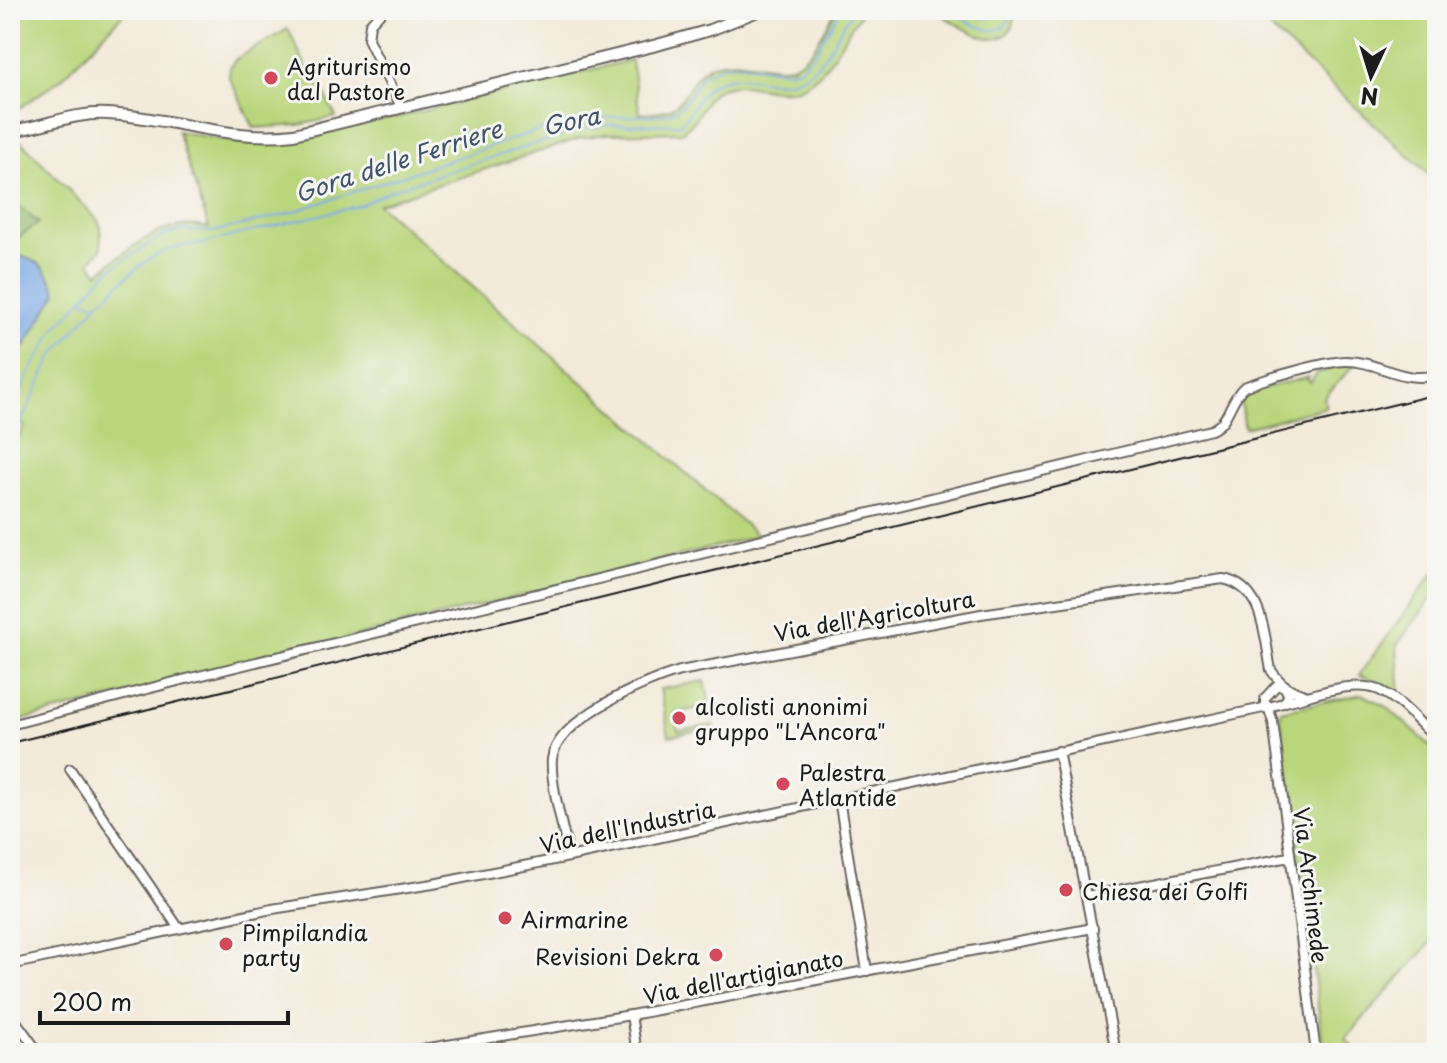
<svg xmlns="http://www.w3.org/2000/svg" width="1447" height="1063" font-family="'Playpen Sans',sans-serif">
<style>
.green{fill:#bad67c;stroke:#6b794c;stroke-width:2}
.forest{fill:#93b76c;stroke:#586a44;stroke-width:2}
.water{fill:#7aa9e4;stroke:#4b6280;stroke-width:2}
.lines{fill:none;stroke-linecap:round;stroke-linejoin:round}
.stream{stroke:#7aa9e4;stroke-width:2}
.minor-casing{stroke:#67645e;stroke-width:12}
.tertiary-casing{stroke:#67645e;stroke-width:14}
.minor{stroke:#fff;stroke-width:8}
.tertiary{stroke:#fff;stroke-width:10}
.rail{stroke:#1c1c1c;stroke-width:2}
.poi-dot{fill:#d1495b;stroke:#f6f6f2;stroke-width:3}
.labels{text-anchor:middle;dominant-baseline:central;stroke-width:6;stroke-linejoin:round;paint-order:stroke}
.poi-label{font-size:22px;fill:#1c1c1c;stroke:#f6f6f2;text-anchor:start}
.street-label{font-size:22px;fill:#1c1c1c;stroke:#f6f6f2}
.water-label{font-size:24px;font-style:italic;fill:#42546c;stroke:#f6f6f2}
</style>
<rect width="100%" height="100%" fill="#f6f6f2"/>
<filter id="ink" filterUnits="userSpaceOnUse"><feTurbulence type="fractalNoise" baseFrequency=".0125" numOctaves="2"/><feDisplacementMap in="SourceGraphic" scale="16" xChannelSelector="R" yChannelSelector="G"/><feConvolveMatrix kernelMatrix="1 2 1 2 8 2 1 2 1" color-interpolation-filters="sRGB"/></filter>
<filter id="wash" filterUnits="userSpaceOnUse"><feTurbulence type="fractalNoise" baseFrequency=".006" numOctaves="4" result="noise"/><feDisplacementMap in="SourceGraphic" scale="32" xChannelSelector="R" yChannelSelector="G"/><feGaussianBlur stdDeviation="1.8" result="paint"/><feColorMatrix in="noise" values="0 0 0 0 0 0 0 0 0 0 0 0 0 0 0 0 0 1.4 0 .05"/><feComposite in="paint" operator="in"/></filter>
<g filter="url(#wash)">
<rect width="100%" height="100%" fill="#f3ead9"/>
<g class="green">
<path d="M10,10H127L62,78L10,115Z"/>
<path d="M836,10H864C842,34 833,71 802,86C776,99 744,76 717,90C706,96 703,109 695,119C692,124 686,128 682,132L606,134L581,138L378,204L758,536L10,723V448L19,437L24,426L10,415V371L57,292C45,264 39,261 10,253V236L19,237L38,223L10,199V142L21,141L97,219L101,227V249L90,262L98,273C130,248 166,216 209,228L177,131L239,143L269,144L406,115L631,60L640,114C649,112 661,113 671,108C688,99 691,72 714,64C738,55 779,73 794,65C814,55 825,28 836,10Z"/>
<path d="M934,10H1015C1012,66 959,25 934,10Z"/>
<path d="M1250,10H1437V182Z"/>
<path d="M288,29L313,81L318,80L336,117L299,125L254,128L229,77L230,67L236,59Z"/>
<path d="M1346,365H1354L1324,398L1326,407L1245,428L1239,397L1248,392L1309,377L1307,380L1311,382L1317,373Z"/>
<path d="M1437,568V591L1397,645L1400,700L1384,685L1359,675Z"/>
<path d="M705,681L710,706L675,713L678,731L713,725L714,728L669,736L660,689Z"/>
<path d="M1362,694L1387,707L1437,752V936L1345,1039L1361,1053H1324L1280,711Z"/>
</g>
<path class="forest" d="M10,199L39,223L19,237L10,236Z"/>
<path class="water" d="M10,253C39,261 45,264 57,292L10,371Z"/>
<g class="lines">
<g class="stream">
<path d="M948,10C966,21 1006,49 1011,10"/>
<path d="M969,10L983,18H989L995,10"/>
<path d="M84,300L93,303L100,301C135,272 152,245 201,244L361,205L393,189L579,130L605,125L680,124C693,112 700,90 716,82C743,68 774,91 801,77C829,63 834,32 854,10"/>
<path d="M10,422L28,375L56,328L109,270L162,236L183,230L213,232L287,214L549,127L599,118L659,115L675,111L686,101L701,77L722,65L739,64L789,71L801,67L816,51L840,10"/>
<path d="M10,444L54,354L100,301"/>
</g>
</g>
</g>
<g filter="url(#ink)">
<g class="lines">
<g class="minor-casing">
<g id="minor">
<path d="M383,10L370,24L368,39L401,107"/>
<path d="M1276,686H1284L1289,696L1283,703L1269,707L1265,704V698Z"/>
<path d="M1285,702C1312,696 1352,679 1379,690C1401,700 1420,724 1437,740"/>
<path d="M10,725L174,682L1211,430C1230,422 1229,400 1244,387C1264,379 1326,361 1346,361C1379,361 1401,384 1437,375"/>
<path d="M1058,751L1116,1053"/>
<path d="M70,769L178,927"/>
<path d="M839,799L867,971"/>
<path d="M569,857C564,831 550,784 552,759C557,719 645,681 680,671L981,614L1223,579C1264,587 1264,635 1271,670C1281,685 1291,691 1308,696"/>
<path d="M1087,896L1289,857"/>
<path d="M10,965L272,909L433,884L569,857L1268,707L1273,722L1316,1053"/>
<path d="M10,1013L39,1053"/>
<path d="M631,1015L637,1053"/>
<path d="M398,1053L631,1015L1093,928"/>
</g>
</g>
<g class="tertiary-casing">
<path id="tertiary" d="M10,131C44,127 73,112 108,114C170,117 232,142 294,134L657,45L710,30L760,10"/>
</g>
<use href="#minor" class="minor"/>
<use href="#tertiary" class="tertiary"/>
<path class="rail" d="M10,743L1437,394"/>
</g>
</g>
<g class="poi-dot">
<circle cx="271" cy="78" r="8"/>
<circle cx="679" cy="718" r="8"/>
<circle cx="783" cy="784" r="8"/>
<circle cx="1066" cy="890" r="8"/>
<circle cx="505" cy="918" r="8"/>
<circle cx="226" cy="944" r="8"/>
<circle cx="716" cy="955" r="8"/>
</g>
<g class="labels">
<g class="poi-label">
<text x="287" y="65">Agriturismo<tspan x="287" dy="25">dal Pastore</tspan></text>
<text x="695" y="705">alcolisti anonimi<tspan x="695" dy="25">gruppo "L'Ancora"</tspan></text>
<text x="799" y="771">Palestra<tspan x="799" dy="25">Atlantide</tspan></text>
<text x="1082" y="890">Chiesa dei Golfi</text>
<text x="521" y="918">Airmarine</text>
<text x="242" y="931">Pimpilandia<tspan x="242" dy="25">party</tspan></text>
<text x="700" y="955" text-anchor="end">Revisioni Dekra</text>
</g>
<g class="street-label">
<text transform="translate(874 615) rotate(-10)">Via dell'Agricoltura</text>
<text transform="translate(627 826) rotate(-12)">Via dell'Industria</text>
<text transform="translate(1312 885) rotate(83)">Via Archimede</text>
<text transform="translate(743 976) rotate(-11)">Via dell'artigianato</text>
</g>
<g class="water-label">
<text transform="translate(571 120) rotate(-12)">Gora</text>
<text transform="translate(398 160) rotate(-18)">Gora delle Ferriere</text>
</g>
</g>
<rect width="1447" height="1063" fill="none" stroke="#f6f6f2" stroke-width="40"/>
<g transform="translate(1371 76) rotate(184)" stroke="#f6f6f2" stroke-width="6" paint-order="stroke">
<path d="M0-6L14 30L0 20L-14 30Z" fill="#1c1c1c"/>
<text y="-12" font-size="22" font-weight="bold" text-anchor="middle" fill="#1c1c1c">N</text>
</g>
<path d="M40 1011v12h248v-12" fill="none" stroke="#1c1c1c" stroke-width="4"/>
<text x="52" y="1011" font-size="24" fill="#1c1c1c" stroke="#f6f6f2" stroke-width="6" paint-order="stroke">200 m</text>
</svg>
